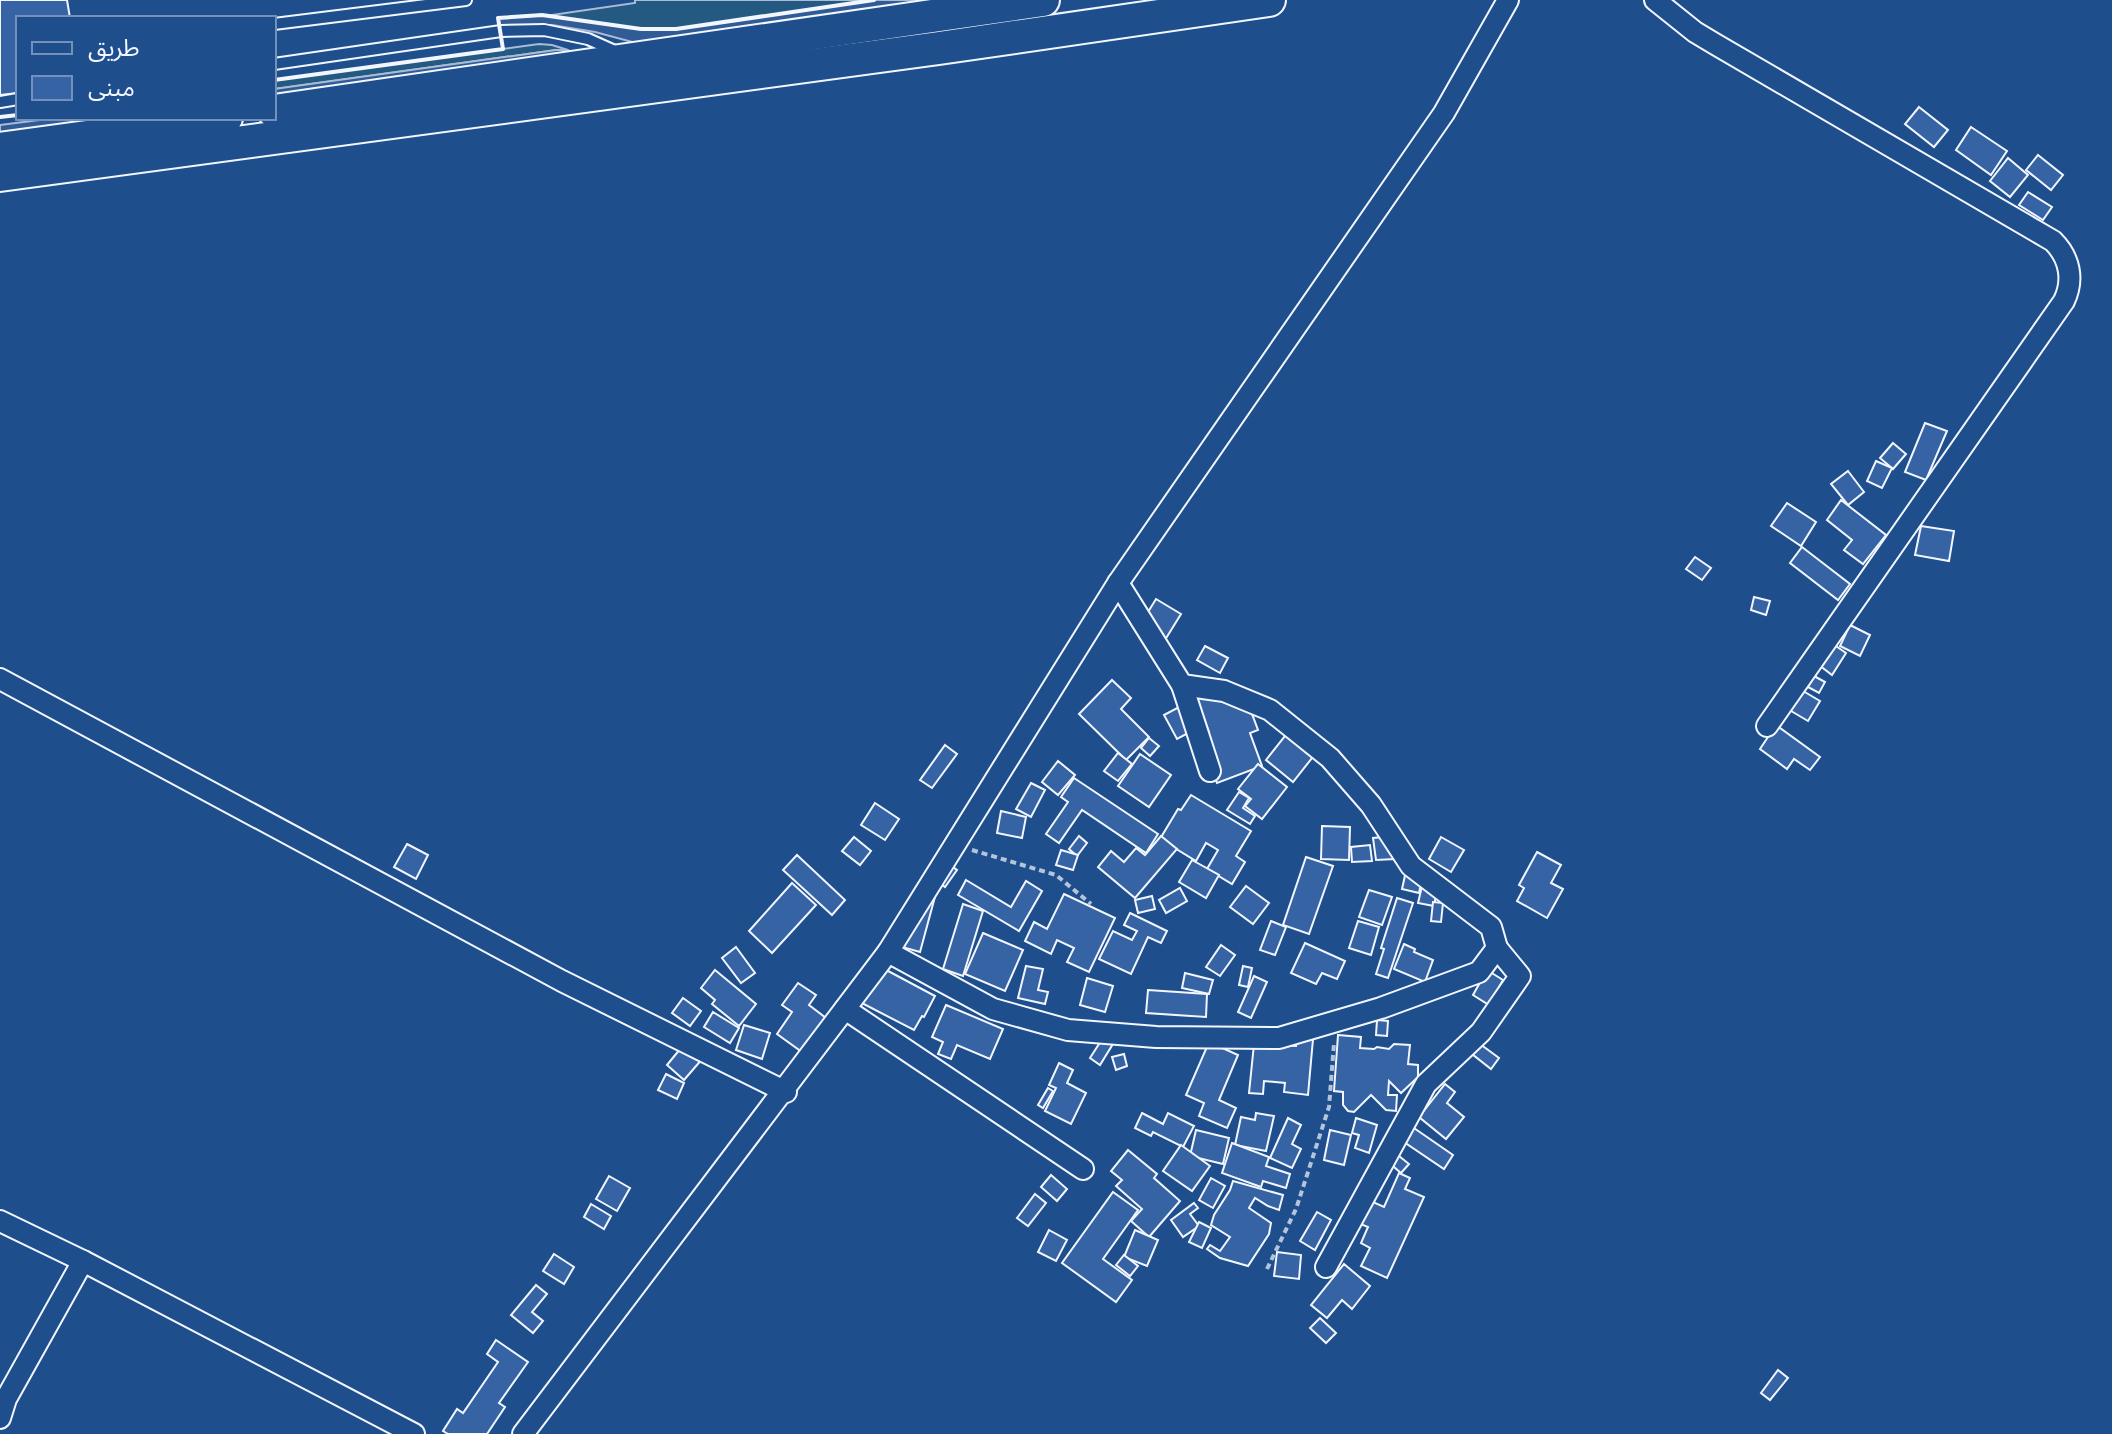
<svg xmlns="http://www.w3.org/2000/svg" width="2112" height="1434" font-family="Raleway,'Noto Sans Arabic',sans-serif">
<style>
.green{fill:#245a82;stroke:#a8bbd7;stroke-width:2}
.parking{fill:#305b95;stroke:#a8bbd7;stroke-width:2}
.building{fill:#3563a3;stroke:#f2f6ff;stroke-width:2}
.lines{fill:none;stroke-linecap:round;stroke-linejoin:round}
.service-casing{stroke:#f2f6ff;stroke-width:14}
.minor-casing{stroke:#f2f6ff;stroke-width:24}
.trunk-casing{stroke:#f2f6ff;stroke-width:36}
.path{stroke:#b3c4dc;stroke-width:4;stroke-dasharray:6 4;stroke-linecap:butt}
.service{stroke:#1f4e8c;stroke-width:10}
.minor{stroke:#1f4e8c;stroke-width:20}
.trunk{stroke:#1f4e8c;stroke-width:32}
.wall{stroke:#f2f6ff;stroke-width:4}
</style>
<rect width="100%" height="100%" fill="#1f4e8c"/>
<g class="green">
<path d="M635,0H874L676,29H641L545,16L635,3Z"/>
<path d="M539,44L552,45L568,50H556L274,89V80Z"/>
</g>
<g class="parking">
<path d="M874,0H975L636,43L595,32L552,25L500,26L498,18L542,15L641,29H676Z"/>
<path d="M556,50H568L573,54L274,101V89Z"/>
<path d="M55,118H150L0,138V125Z"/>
</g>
<g class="building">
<path d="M0,0H67L70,18H18V93L0,95Z"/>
<path d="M1919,107L1948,130L1934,147L1905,124Z"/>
<path d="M1971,127L2007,151L1991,175L1956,150Z"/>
<path d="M2038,155L2063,175L2051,190L2026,170Z"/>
<path d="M2008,158L2028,175L2010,197L1990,181Z"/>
<path d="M2028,192L2052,207L2043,220L2019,205Z"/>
<path d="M1925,423L1947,431L1926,480L1905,472Z"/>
<path d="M1893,443L1906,454L1893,469L1880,458Z"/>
<path d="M1876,461L1892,468L1882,488L1867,481Z"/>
<path d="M1848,471L1864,492L1848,505L1831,484Z"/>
<path d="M1841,500L1886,535L1863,564L1844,550L1852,540L1827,520Z"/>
<path d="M1787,503L1816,522L1801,546L1771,526Z"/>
<path d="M1921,526L1954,531L1949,561L1915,555Z"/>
<path d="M1802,547L1850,584L1838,600L1790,563Z"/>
<path d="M1695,557L1711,568L1702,580L1686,569Z"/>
<path d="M1754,597L1770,601L1766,615L1751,610Z"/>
<path d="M1156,599L1181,614L1165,640L1140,625Z"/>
<path d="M1850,625L1870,635L1860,656L1840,646Z"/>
<path d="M1833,644L1846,653L1832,675L1819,665Z"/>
<path d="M1205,646L1228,658L1220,673L1197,660Z"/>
<path d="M1814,676L1825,682L1819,693L1808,687Z"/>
<path d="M1112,680L1131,698L1121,709L1149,737L1126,760L1079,714Z"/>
<path d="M1221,682L1246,698L1258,730L1250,733L1262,766L1217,783L1199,735L1209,732L1194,692Z"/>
<path d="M1798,688L1820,701L1808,721L1786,708Z"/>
<path d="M1179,707L1192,731L1177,739L1164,715Z"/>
<path d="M1776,725L1820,757L1810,770L1794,759L1787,769L1760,749Z"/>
<path d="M1289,731L1316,753L1293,782L1266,760Z"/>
<path d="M1149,738L1159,746L1150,756L1141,748Z"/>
<path d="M945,745L957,754L932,788L920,780Z"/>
<path d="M1118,753L1132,764L1118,781L1104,771Z"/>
<path d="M1140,754L1171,775L1149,807L1118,786Z"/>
<path d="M1058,761L1075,775L1058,795L1042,782Z"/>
<path d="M1258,764L1287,787L1262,819L1245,806L1251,799L1238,789Z"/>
<path d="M1074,778L1158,834L1146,853L1082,810L1059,843L1046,834L1068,802L1061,797Z"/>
<path d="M1031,783L1045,790L1031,817L1016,809Z"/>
<path d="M1239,792L1249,798L1243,808L1255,816L1250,824L1227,810Z"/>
<path d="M1191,795L1251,831L1236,856L1245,862L1232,884L1207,869L1218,850L1206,843L1196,861L1160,839L1178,809L1181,810Z"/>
<path d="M875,803L899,819L885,840L861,825Z"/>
<path d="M1001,811L1026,817L1022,838L997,833Z"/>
<path d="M1322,826L1350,827L1349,860L1321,859Z"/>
<path d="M1079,836L1087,843L1077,856L1069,849Z"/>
<path d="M1161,836L1177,849L1135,898L1098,867L1111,851L1124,862L1136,848L1145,855Z"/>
<path d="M1393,836L1395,859L1376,860L1373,838Z"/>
<path d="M854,837L871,851L860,865L842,851Z"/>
<path d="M1441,837L1464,850L1451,872L1429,859Z"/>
<path d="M407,844L428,855L416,879L394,867Z"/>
<path d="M1370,845L1372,861L1352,862L1351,847Z"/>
<path d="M1061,850L1078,855L1073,870L1056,865Z"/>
<path d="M1537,852L1561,865L1551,883L1563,889L1547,918L1517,901L1524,888L1519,885Z"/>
<path d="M797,855L845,900L832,915L783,870Z"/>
<path d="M1306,857L1333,866L1309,934L1283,925Z"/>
<path d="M1192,860L1219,875L1206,898L1179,882Z"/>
<path d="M945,861L957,870L945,887L933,878Z"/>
<path d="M1406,871L1423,875L1419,893L1402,889Z"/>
<path d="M966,880L1011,907L1026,881L1042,891L1019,931L958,895Z"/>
<path d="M1423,882L1438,885L1434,906L1418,903Z"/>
<path d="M792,883L816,905L772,953L749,931Z"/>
<path d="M1246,886L1269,903L1253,924L1230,907Z"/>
<path d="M1180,888L1187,901L1166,913L1159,900Z"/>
<path d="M1369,890L1392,897L1382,925L1359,917Z"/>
<path d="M936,893L920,952L902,947Z"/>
<path d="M1064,894L1115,918L1089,972L1067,962L1074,948L1057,940L1051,954L1025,941L1034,922L1047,929Z"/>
<path d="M1152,896L1155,909L1138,913L1135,900Z"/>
<path d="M1397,898L1413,903L1388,978L1376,974L1384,949L1381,948Z"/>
<path d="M1433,902L1443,903L1441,922L1431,921Z"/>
<path d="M963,904L983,911L963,976L943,969Z"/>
<path d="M1130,913L1167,931L1161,943L1148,937L1131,974L1099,959L1113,931L1132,940L1137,931L1124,925Z"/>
<path d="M1271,921L1286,927L1275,955L1260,950Z"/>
<path d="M1358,921L1379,927L1371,955L1349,948Z"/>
<path d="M983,933L1023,950L1005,991L965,974Z"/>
<path d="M1305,943L1345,961L1337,979L1322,973L1316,984L1291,973Z"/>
<path d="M1404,944L1415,949L1414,952L1433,960L1425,982L1394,969Z"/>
<path d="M1221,945L1235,955L1220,976L1206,967Z"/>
<path d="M736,947L755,973L741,983L722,958Z"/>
<path d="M875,964L935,996L924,1017L922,1016L914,1030L856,1000Z"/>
<path d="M1026,966L1043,969L1038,990L1048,992L1045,1004L1018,998Z"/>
<path d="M1243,966L1252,968L1248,987L1239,985Z"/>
<path d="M715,970L756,1004L739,1026L712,1004L715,1000L701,988Z"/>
<path d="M1487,970L1503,980L1489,1005L1473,995Z"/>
<path d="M1185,973L1213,980L1209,994L1182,988Z"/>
<path d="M1254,976L1267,982L1251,1018L1238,1012Z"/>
<path d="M1087,978L1113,986L1105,1012L1080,1005Z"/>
<path d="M798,983L816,995L809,1005L826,1018L802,1052L777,1034L792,1012L782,1005Z"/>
<path d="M1148,990L1207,994L1206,1017L1146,1013Z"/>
<path d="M683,998L701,1011L690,1026L672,1013Z"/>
<path d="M946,1005L1003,1029L990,1059L957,1045L951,1059L938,1054L943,1042L932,1037Z"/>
<path d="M713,1012L739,1028L730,1043L704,1027Z"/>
<path d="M1377,1020L1388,1021L1387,1036L1376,1035Z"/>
<path d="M744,1025L770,1033L762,1059L736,1050Z"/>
<path d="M1106,1033L1116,1039L1100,1065L1090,1058Z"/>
<path d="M1338,1035L1361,1037L1360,1048L1374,1049L1377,1047L1389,1049L1394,1044L1410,1045L1408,1064L1418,1065V1077L1401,1093L1389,1081L1388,1095H1397L1396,1111L1386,1110L1371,1095L1354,1112L1348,1111L1343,1105V1092L1334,1091Z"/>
<path d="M1297,1037L1313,1039L1308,1095L1284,1092L1285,1083L1264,1081L1263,1094L1249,1093L1254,1044L1296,1046Z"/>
<path d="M1209,1042L1238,1055L1219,1100L1236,1108L1227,1128L1199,1116L1204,1103L1186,1095Z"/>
<path d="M685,1043L703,1058L684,1080L667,1065Z"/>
<path d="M1480,1044L1499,1058L1491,1069L1472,1054Z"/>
<path d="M1124,1054L1127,1066L1116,1070L1112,1057Z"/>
<path d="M1059,1063L1073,1070L1067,1083L1086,1093L1071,1124L1045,1111L1056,1088L1049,1085Z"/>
<path d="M666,1074L684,1083L677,1099L658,1090Z"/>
<path d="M1445,1084L1455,1092L1447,1103L1464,1117L1446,1139L1419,1117Z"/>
<path d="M1048,1088L1053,1091L1043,1108L1038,1105Z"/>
<path d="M1142,1113L1163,1124L1168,1113L1194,1126L1183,1147L1153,1132L1151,1136L1135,1128Z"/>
<path d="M1256,1113L1274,1116L1266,1151L1235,1145L1241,1117L1255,1120Z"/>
<path d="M1288,1118L1301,1125L1292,1144L1301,1149L1292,1168L1270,1158Z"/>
<path d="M1356,1118L1377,1125L1369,1153L1355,1148L1359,1135L1352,1133Z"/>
<path d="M1411,1126L1453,1155L1444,1169L1401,1140Z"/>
<path d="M1196,1130L1229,1138L1223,1164L1190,1156Z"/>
<path d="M1330,1130L1351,1135L1344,1165L1324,1160Z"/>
<path d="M1232,1143L1269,1157L1266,1166L1290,1174L1286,1188L1263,1181L1261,1187L1222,1173Z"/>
<path d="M1181,1145L1210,1166L1192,1191L1163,1171Z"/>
<path d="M1128,1150L1157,1174L1154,1178L1180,1201L1149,1237L1131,1221L1142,1209L1116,1186L1122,1180L1111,1171Z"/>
<path d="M1394,1152L1409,1164L1401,1173L1387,1161Z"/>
<path d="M1399,1173L1410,1178L1405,1189L1424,1197L1387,1278L1361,1266L1370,1248L1361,1243L1368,1227L1353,1221L1364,1198L1384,1207Z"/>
<path d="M1051,1175L1067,1189L1057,1201L1041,1187Z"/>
<path d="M609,1176L630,1188L617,1211L596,1199Z"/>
<path d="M1211,1178L1225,1186L1213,1208L1199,1200Z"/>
<path d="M1233,1181L1283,1195L1279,1210L1268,1206L1255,1198L1249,1208L1271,1223L1269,1234L1248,1266L1220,1258L1207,1249L1210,1245L1220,1251L1230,1237L1211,1225L1214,1215L1230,1190Z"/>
<path d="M1113,1192L1138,1210L1103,1259L1132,1280L1116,1302L1062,1263Z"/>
<path d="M1035,1194L1046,1203L1028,1226L1017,1218Z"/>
<path d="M1194,1203L1198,1208L1190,1214L1199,1226L1183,1237L1171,1220Z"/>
<path d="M591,1204L611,1216L604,1229L584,1217Z"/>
<path d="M1317,1212L1331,1220L1315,1250L1300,1241Z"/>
<path d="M1199,1222L1211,1228L1202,1248L1189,1242Z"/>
<path d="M1049,1230L1067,1240L1056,1261L1038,1252Z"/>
<path d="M1135,1230L1158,1240L1147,1266L1124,1257Z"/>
<path d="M1277,1252L1301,1255L1299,1279L1274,1276Z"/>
<path d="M554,1254L574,1267L564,1284L543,1271Z"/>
<path d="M1124,1255L1138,1266L1130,1276L1116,1265Z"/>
<path d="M1344,1264L1370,1286L1352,1309L1342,1300L1327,1318L1311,1305Z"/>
<path d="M536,1285L547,1294L532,1312L543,1321L533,1333L511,1315Z"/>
<path d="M1320,1318L1336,1333L1326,1343L1310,1328Z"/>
<path d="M496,1340L528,1362L499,1403L505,1407L487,1434H448L443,1431L457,1409L463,1413L498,1362L487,1354Z"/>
<path d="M1778,1370L1788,1378L1770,1400L1761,1393Z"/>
</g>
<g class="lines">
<g class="service-casing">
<g id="service">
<path d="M274,24L466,0"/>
<path d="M274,64L501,31L544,30L588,39L617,52"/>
<path d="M0,102L18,99"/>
</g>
</g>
<g class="minor-casing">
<g id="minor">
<path d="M1655,0L1695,32L1715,44L2053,241C2070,258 2074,280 2064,301L1767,726"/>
<path d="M0,679L562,981L786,1092"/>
<path d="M1182,685L1210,771"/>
<path d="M888,952L993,1009L1068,1030L1156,1037L1279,1038L1381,1008L1479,972L1497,948L1491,927L1411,866L1371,805L1330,758L1270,710L1224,691L1182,685L1118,583"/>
<path d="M845,1009L1083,1169"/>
<path d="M0,1221L83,1261L414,1434"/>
<path d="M1326,1267L1426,1084L1481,1032L1520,976L1497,948"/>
<path d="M0,1418L6,1399L83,1261"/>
<path d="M523,1434L888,952L1118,583L1444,113L1508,0"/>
</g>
</g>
<g class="trunk-casing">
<g id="trunk">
<path d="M274,111L1043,0"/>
<path d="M0,149L226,118"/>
<path d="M0,175L939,48L1269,0"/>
</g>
</g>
<g class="path">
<path d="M972,850L1056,875L1091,904"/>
<path d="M1267,1269L1296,1209L1329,1107L1334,1043"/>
</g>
<use href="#service" class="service"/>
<use href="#minor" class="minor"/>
<use href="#trunk" class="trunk"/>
<g class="wall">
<path d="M274,80L503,49L498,18L542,15L641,29H676L874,0"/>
<path d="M0,117L18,115"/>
</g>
</g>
<rect x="16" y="16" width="260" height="104" fill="#1f4e8c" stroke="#7391ba" stroke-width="2"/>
<rect x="32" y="42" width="40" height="12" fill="#1f4e8c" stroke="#7391ba" stroke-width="2"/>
<text x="88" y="56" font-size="24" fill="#f2f6ff">طريق</text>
<rect x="32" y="76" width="40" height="24" fill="#3563a3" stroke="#7391ba" stroke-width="2"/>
<text x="88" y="96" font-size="24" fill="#f2f6ff">مبنى</text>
</svg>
